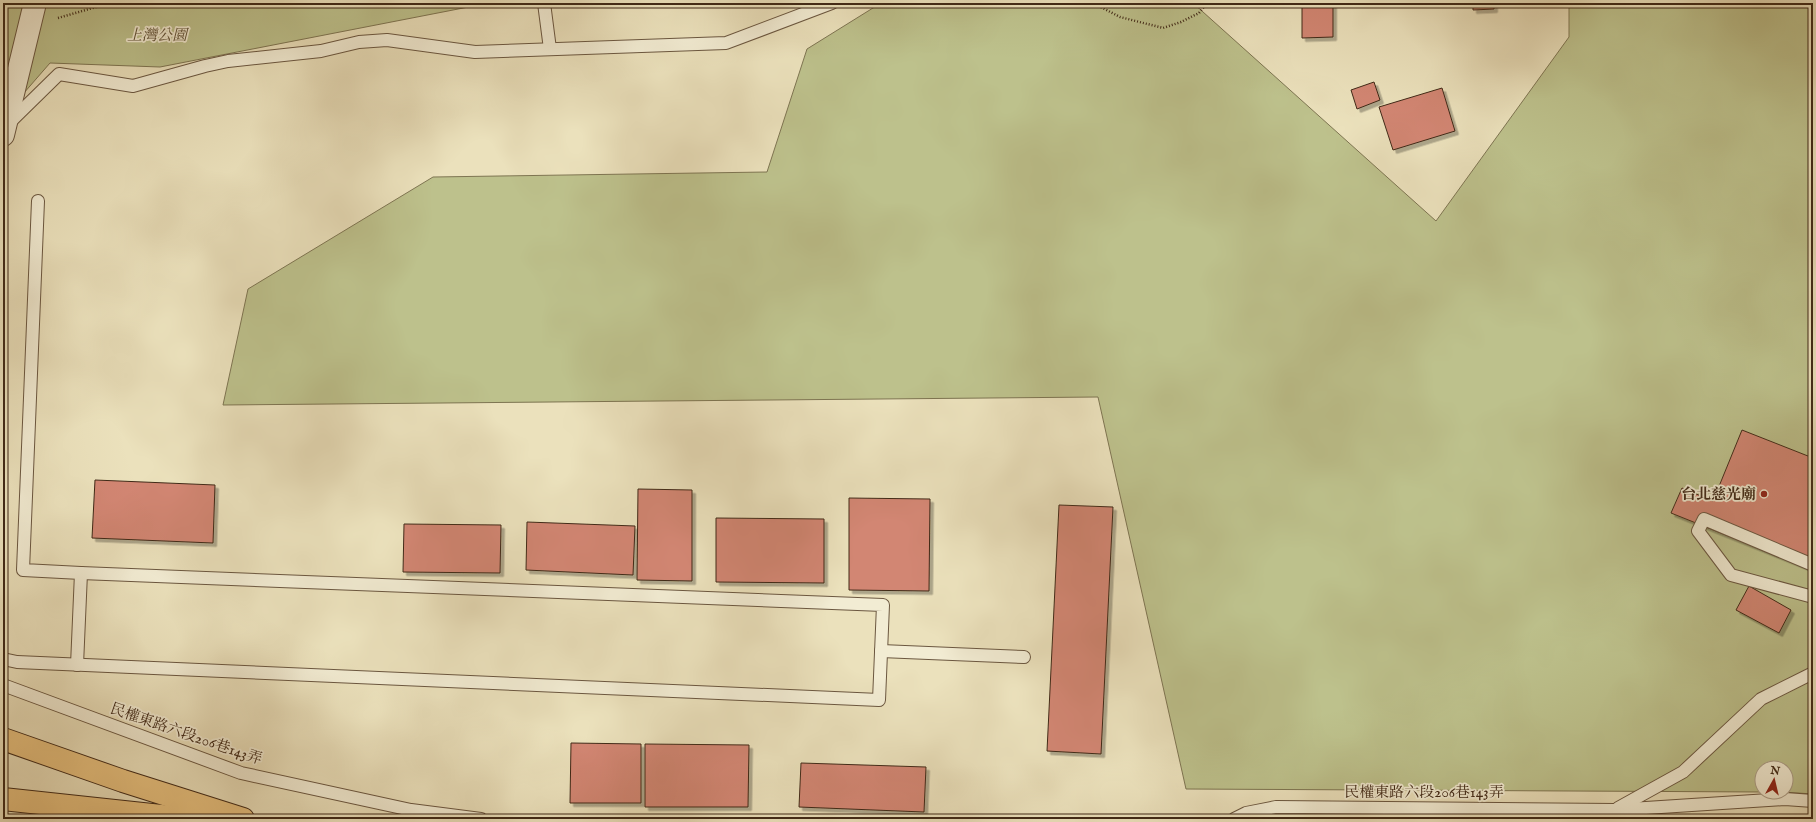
<svg xmlns="http://www.w3.org/2000/svg" width="1816" height="822" font-family="'IM FELL English','Noto Serif TC',serif">
<style>
.green{fill:#bdc18c;stroke:#7e7552}
.building{fill:#d28673;stroke:#402917;filter:url(#shadow)}
.lines{fill:none;stroke-linecap:round;stroke-linejoin:round}
.lane-casing{stroke:#6b5740;stroke-width:14}
.street-casing{stroke:#6b5740;stroke-width:24}
.highway-casing{stroke:#402917;stroke-width:24}
.path{stroke:#402917;stroke-width:2.5;stroke-dasharray:1 2;stroke-linecap:butt}
.lane{stroke:#f2ecd3;stroke-width:12}
.street{stroke:#f2ecd3;stroke-width:22}
.highway{stroke:#e6c07e;stroke-width:22}
.poi-dot{fill:#8f2418;stroke:#f2ecd3;stroke-width:1.5}
.labels{text-anchor:middle;dominant-baseline:central;stroke-width:3.5;stroke-linejoin:round;paint-order:stroke}
.park-label{font-size:15px;font-style:italic;fill:#5f4f34;stroke:#f2ecd3}
.poi-label{font-size:15px;font-weight:bold;fill:#402917;stroke:#f2ecd3;text-anchor:end}
.street-label{font-size:15px;fill:#402917;stroke:#f2ecd3}
</style>
<defs>
<filter id="shadow"><feDropShadow dx="3.5" dy="3.5" stdDeviation="0" flood-color="#0004"/></filter>
</defs>
<rect width="100%" height="100%" fill="#ebe1bc"/>
<filter id="stains"><feTurbulence type="fractalNoise" baseFrequency=".005" numOctaves="4"/><feColorMatrix values="0 0 0 0 .2 0 0 0 0 .09 0 0 0 0 .02 0 0 0 .5 -.17"/></filter>
<radialGradient id="worn" r=".72"><stop offset=".6" stop-color="#630" stop-opacity="0"/><stop offset="1" stop-color="#630" stop-opacity=".3"/></radialGradient>
<g class="green">
<path d="M3,3H489L160,67L50,63L3,117Z"/>
<path d="M881,3H1193L1436,221L1569,37V3H1813V794L1782,792H1786V768H1762V792L1186,789L1098,397L223,405L248,289L433,177L767,172L807,49Z"/>
</g>
<g class="building">
<path d="M1302,3H1333V37L1302,38Z"/>
<path d="M1473,3H1494V9L1473,10Z"/>
<path d="M1374,82L1380,100L1357,109L1351,90Z"/>
<path d="M1442,88L1455,131L1393,150L1379,107Z"/>
<path d="M1742,430L1813,458V570L1671,513L1682,488L1713,501Z"/>
<path d="M95,480L215,485L213,543L92,538Z"/>
<path d="M638,489L692,490V581L637,580Z"/>
<path d="M849,498L930,499L929,591L849,590Z"/>
<path d="M1059,505L1113,507L1101,754L1047,751Z"/>
<path d="M716,518L824,519V583L716,582Z"/>
<path d="M527,522L635,526L633,575L526,570Z"/>
<path d="M404,524L501,525L500,573L403,572Z"/>
<path d="M1749,586L1791,610L1779,633L1736,610Z"/>
<path d="M571,743L641,744V803H570Z"/>
<path d="M645,744L749,745L748,807H645Z"/>
<path d="M801,763L926,767L924,812L799,807Z"/>
</g>
<g class="lines">
<g class="lane-casing">
<g id="lane">
<path d="M544,3L550,49"/>
<path d="M9,123L59,74L133,86L205,66L228,61L321,51L359,42L387,40L475,52L726,43L832,3"/>
<path d="M38,201L23,570L81,573L77,665"/>
<path d="M1813,565L1704,519L1698,531L1731,575L1813,597"/>
<path d="M881,651L1024,657"/>
<path d="M3,659L17,662L879,700L883,605L81,573"/>
<path d="M3,685L241,773L411,810L481,819"/>
<path d="M1618,808L1683,772L1761,699L1813,673"/>
<path d="M1234,819L1246,813L1276,807L1615,810L1785,799L1813,801"/>
</g>
</g>
<g class="street-casing">
<path id="street" d="M3,135L35,3"/>
</g>
<g class="highway-casing">
<g id="highway">
<path d="M3,739L123,781L243,819"/>
<path d="M3,799L189,819"/>
</g>
</g>
<g class="path">
<path d="M1093,3L1120,17L1163,28L1181,22L1199,13L1207,3"/>
<path d="M58,18L110,3"/>
</g>
<use href="#lane" class="lane"/>
<use href="#street" class="street"/>
<use href="#highway" class="highway"/>
</g>
<circle class="poi-dot" cx="1764" cy="494" r="4"/>
<g class="labels">
<g class="park-label">
<text x="157" y="35">上灣公園</text>
</g>
<g class="poi-label">
<text x="1756" y="494">台北慈光廟</text>
</g>
<g class="street-label">
<text transform="translate(186 734) rotate(19)">民權東路六段206巷143弄</text>
<text x="1424" y="792">民權東路六段206巷143弄</text>
</g>
</g>
<rect width="1816" height="822" fill="none" stroke="#ebe1bc" stroke-width="16"/>
<rect x="4" y="4" width="1808" height="814" fill="none" stroke="#402917" stroke-width="2"/>
<rect x="8" y="8" width="1800" height="806" fill="none" stroke="#402917"/>
<g transform="translate(1774 780) rotate(8)"><circle r="19" fill="#f2ecd3" stroke="#ab9e88"/>
<path d="M0-3L7 15L0 10L-7 15Z" fill="#8f2418"/>
<text y="-6" font-size="11" font-weight="bold" text-anchor="middle" fill="#402917">N</text>
</g>
<rect width="100%" height="100%" filter="url(#stains)"/>
<rect width="100%" height="100%" fill="url(#worn)"/>
</svg>
